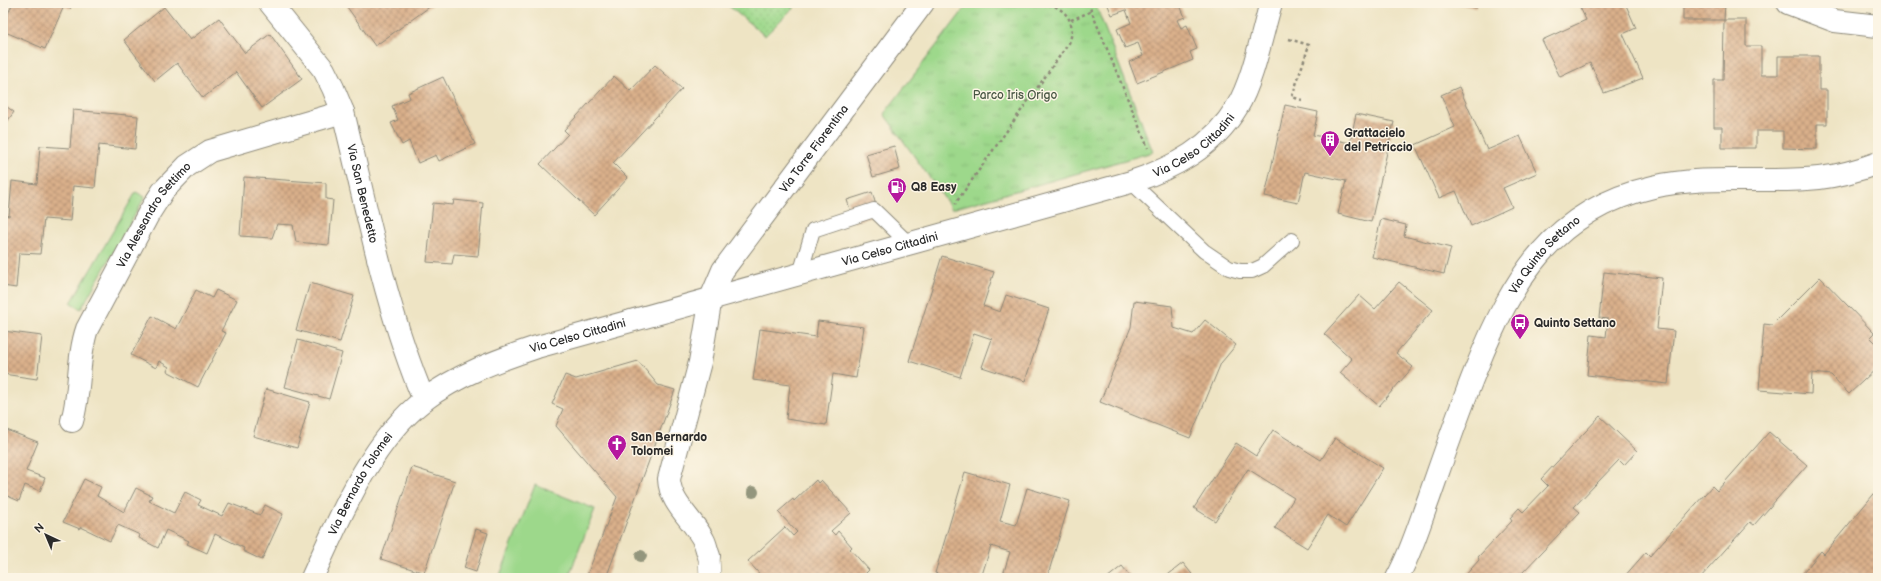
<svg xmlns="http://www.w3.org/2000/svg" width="1881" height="581" font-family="'Balsamiq Sans',sans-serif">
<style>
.grass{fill:#9dd88b;stroke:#64825b}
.park{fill:url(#park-tufts);stroke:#64825b}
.garden{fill:url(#garden-dots);stroke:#64825b}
.building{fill:url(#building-cross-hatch)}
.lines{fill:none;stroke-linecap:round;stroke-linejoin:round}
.service-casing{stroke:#8c8878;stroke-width:16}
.pedestrian-casing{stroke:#8c8878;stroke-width:22}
.minor-casing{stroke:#8c8878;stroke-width:24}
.tertiary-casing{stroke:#8c8878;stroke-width:24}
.path{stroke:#8c8878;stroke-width:2.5;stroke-dasharray:3 3;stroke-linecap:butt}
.service{stroke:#fff;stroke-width:14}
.pedestrian{stroke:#fff;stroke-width:21}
.minor{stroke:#fff;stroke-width:22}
.tertiary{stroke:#fff;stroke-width:22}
.tree{fill:#93967d}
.labels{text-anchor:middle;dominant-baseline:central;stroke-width:3;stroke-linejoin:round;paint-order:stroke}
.park-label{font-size:12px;fill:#485643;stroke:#fcf5e5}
.poi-label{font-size:12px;font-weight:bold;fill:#2b2b2b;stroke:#fcf5e5;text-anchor:start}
.street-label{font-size:12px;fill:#2b2b2b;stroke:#fcf5e5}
</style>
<defs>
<pattern id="park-tufts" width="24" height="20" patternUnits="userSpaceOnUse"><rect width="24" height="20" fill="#9dd88b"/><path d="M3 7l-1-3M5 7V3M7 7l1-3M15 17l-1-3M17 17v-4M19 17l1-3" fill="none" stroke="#87ba78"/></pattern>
<pattern id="garden-dots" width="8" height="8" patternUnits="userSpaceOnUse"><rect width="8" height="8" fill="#9dd88b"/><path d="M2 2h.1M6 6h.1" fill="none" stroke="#87ba78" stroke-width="1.8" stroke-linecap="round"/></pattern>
<pattern id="building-cross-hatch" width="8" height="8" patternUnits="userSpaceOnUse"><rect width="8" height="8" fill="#dab08b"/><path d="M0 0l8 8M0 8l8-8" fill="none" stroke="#b18f72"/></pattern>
</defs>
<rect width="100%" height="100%" fill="#fcf5e5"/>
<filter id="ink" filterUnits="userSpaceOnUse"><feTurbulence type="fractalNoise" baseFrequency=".025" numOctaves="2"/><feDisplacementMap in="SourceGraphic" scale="8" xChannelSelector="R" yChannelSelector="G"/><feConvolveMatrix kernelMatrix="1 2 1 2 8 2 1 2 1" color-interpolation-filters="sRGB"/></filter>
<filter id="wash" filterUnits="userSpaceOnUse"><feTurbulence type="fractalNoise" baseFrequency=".012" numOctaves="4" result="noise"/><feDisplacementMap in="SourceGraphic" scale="16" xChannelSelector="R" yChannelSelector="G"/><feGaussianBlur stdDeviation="0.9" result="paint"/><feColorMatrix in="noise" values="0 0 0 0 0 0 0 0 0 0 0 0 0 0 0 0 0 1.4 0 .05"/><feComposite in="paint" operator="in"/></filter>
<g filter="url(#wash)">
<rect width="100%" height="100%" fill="#eee4c4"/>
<g class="grass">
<path d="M136,192L145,197L81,309L71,303Z"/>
<path d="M535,485L595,509L568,578H499Z"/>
</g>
<path class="park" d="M969,3H1095L1153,152L952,209L884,114Z"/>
<path class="garden" d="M725,3H798L765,36Z"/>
<g id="blocks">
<g class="building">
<path d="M13,3H73L70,9L64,6L45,49L3,31V24Z"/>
<path d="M352,3H435L375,46L347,7Z"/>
<path d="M1107,3H1179L1185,17L1177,20L1181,28L1187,25L1197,49L1190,52L1193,60L1137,83L1129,62L1143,56L1138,43L1125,48L1117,29L1131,23L1126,10L1112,15Z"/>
<path d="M1454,3H1477L1476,8Z"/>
<path d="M1578,3H1625L1636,28L1623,34L1643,78L1604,93L1590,63L1560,77L1542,40L1586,20Z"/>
<path d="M1683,3H1725L1724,20H1683Z"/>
<path d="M164,7L190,40L219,18L245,53L270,34L302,79L262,108L236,72L203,98L177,63L155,81L124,40Z"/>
<path d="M1724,20H1746V46H1761V75H1778V56H1819V90H1827V124H1817V149L1783,148V131H1756V148H1722V127H1714V80H1723Z"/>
<path d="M655,65L682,89L613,163L628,178L594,215L540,164L568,134L564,130L614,76L630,91Z"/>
<path d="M443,77L475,144L439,161L436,155L418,163L409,141L402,145L391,123L398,120L392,106L410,98L408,93Z"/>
<path d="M1459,87L1487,150L1520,136L1537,173L1503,188L1512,207L1471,226L1456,191L1439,198L1415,145L1455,127L1441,95Z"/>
<path d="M3,104L14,112L3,127Z"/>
<path d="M1285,105L1318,112L1313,135L1350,143L1356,114L1394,122L1371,222L1338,214L1346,181L1305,172L1298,203L1265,196Z"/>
<path d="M73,110L138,116L135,149L99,145L95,188L73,186L70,221L44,219L40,254L19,253L16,288L3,286V215L9,216L12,181L37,184L40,146L70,148Z"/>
<path d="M894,146L900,169L873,177L866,154Z"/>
<path d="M244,177L326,183V199L333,200L329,245L296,242L293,225L277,224L272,238L240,236Z"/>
<path d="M872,192L879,215L854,222L847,200Z"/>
<path d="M454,200L483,203L478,256L454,254L452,264L427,262L433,203L453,205Z"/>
<path d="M1381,219L1406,225L1404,236L1451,248L1444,274L1372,257Z"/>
<path d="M942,256L994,272L983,306L1000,312L1006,295L1049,309L1025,381L982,367L992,339L974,333L960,377L909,361Z"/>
<path d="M1604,272L1662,278L1657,329L1674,331L1668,384L1587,375L1591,335L1606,337L1608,319L1599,318Z"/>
<path d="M1820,277L1874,333L1870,337L1878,345V367L1849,394L1831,375L1812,373L1811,394L1759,390L1764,324L1772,325Z"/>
<path d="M1399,282L1433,310L1396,353L1413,367L1379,406L1340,373L1352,359L1324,334L1359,295L1375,309Z"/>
<path d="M310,283L354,296L340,342L296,330Z"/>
<path d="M196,290L212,298L216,290L237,300L221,331L226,333L198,387L167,371L169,367L159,361L156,368L131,355L152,316L176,329Z"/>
<path d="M1134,301L1172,306L1174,328L1193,334L1205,320L1236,345L1221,363L1190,438L1100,402L1131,327Z"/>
<path d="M818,321L864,327L856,378L833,374L826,425L786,419L790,385L753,380L760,329L816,337Z"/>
<path d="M3,331L42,336L37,379L3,374Z"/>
<path d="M298,340L342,353L329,399L285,387Z"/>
<path d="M638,361L658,385L675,390L606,578H586L617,497L556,426L563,409L552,404L565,375L576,379Z"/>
<path d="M266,389L310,402L297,448L253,436Z"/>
<path d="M1600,416L1637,451L1624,465L1619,460L1574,507L1580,512L1522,573L1528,578H1463L1479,560L1478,557L1512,521L1510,518L1519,508L1523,512L1548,486L1541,479Z"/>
<path d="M4,429L38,442L26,471L45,478L40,491L25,485L19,501L5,495L3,500Z"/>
<path d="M1273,430L1321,460L1335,438L1383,468L1346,527L1328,515L1307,548L1275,528L1294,498L1248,469L1215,521L1194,508L1236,443L1256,456Z"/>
<path d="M1769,432L1807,465L1754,525L1750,522L1700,578H1623L1646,552L1650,556L1712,486L1717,491Z"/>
<path d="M412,467L455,481L424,573L381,559Z"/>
<path d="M965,472L1010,485L1000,521L1016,525L1027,488L1070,501L1047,578H1002L1010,552L991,546L981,578H951L935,573Z"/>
<path d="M84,479L101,487L97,496L124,512L136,488L152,496L149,501L174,513L185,492L201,500L198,505L222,516L229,503L260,515L265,505L283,514L262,560L243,551L244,548L215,534L207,553L187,544L189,541L166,530L158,548L139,538L140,535L118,525L110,541L81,527L80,529L63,522Z"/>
<path d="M816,480L818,483L821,480L851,513L831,531L835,535L838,531L852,547L850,549L869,570L861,578H805L803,576L800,578H763L748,561L785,527L793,536L797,532L778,512L793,499L794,501Z"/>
<path d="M1878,489V578H1799L1821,551L1824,554Z"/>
<path d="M476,529L488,533L476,572L464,568Z"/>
<path d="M1183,563L1195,578H1164Z"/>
<path d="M1122,566L1132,578H1107Z"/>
</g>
</g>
</g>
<g filter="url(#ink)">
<use href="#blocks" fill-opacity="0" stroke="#8c8878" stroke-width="1"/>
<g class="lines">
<g class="service-casing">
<g id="service">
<path d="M1131,182L1204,251L1229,268L1240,271H1252L1263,266L1292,240"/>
<path d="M800,274L813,230L874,210L908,243"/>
</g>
</g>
<g class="pedestrian-casing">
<path id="pedestrian" d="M709,556L710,578"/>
</g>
<g class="minor-casing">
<g id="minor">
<path id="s1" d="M270,3L324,70L333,88L343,112C367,209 385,308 424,400"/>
<path id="s2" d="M72,421C81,391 77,358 87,329L149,213L163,191L187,166L210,151L343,112"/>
<path id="s3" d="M709,556C707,551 706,545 704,541C694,520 670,504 669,479L700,362L711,298L723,270L923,3"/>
<path id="s4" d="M1397,578C1411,553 1419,525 1429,498C1444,455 1459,411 1476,369C1512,279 1553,210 1653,187C1707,174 1764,184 1819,178C1839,176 1859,170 1878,163"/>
</g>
</g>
<g class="tertiary-casing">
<g id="tertiary">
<path d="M1788,3L1835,21L1878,26"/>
<path id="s5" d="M312,578C340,517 370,442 424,400C457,375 498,360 537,347L1131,182C1174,168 1213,147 1237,107C1253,81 1262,33 1271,3"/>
</g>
</g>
<g class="path">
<path d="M1088,3L1148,148"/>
<path d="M947,4L1051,5C1069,11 1076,26 1069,43L955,204"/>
<path d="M1071,20L1092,11"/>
<path d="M1289,39L1309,45L1292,97L1302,100"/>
</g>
<use href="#service" class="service"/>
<use href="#pedestrian" class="pedestrian"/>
<use href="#minor" class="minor"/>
<use href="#tertiary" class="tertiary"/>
</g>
<g class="tree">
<circle cx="753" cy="492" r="6"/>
<circle cx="641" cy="556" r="6"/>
</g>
</g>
<defs>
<g id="building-pin" transform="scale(1)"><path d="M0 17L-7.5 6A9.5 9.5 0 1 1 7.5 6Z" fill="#b5179e" stroke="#fcf5e5"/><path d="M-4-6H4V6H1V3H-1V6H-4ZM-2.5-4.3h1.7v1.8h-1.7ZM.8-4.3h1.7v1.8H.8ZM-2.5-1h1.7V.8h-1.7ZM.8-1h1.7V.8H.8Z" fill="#fff"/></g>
<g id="fuel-pin" transform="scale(1)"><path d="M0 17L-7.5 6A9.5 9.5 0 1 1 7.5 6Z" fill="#b5179e" stroke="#fcf5e5"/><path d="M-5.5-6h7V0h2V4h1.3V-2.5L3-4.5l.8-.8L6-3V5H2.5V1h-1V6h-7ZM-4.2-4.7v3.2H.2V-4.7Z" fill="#fff"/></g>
<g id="bus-pin" transform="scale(1)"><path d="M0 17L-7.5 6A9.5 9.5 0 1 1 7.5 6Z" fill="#b5179e" stroke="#fcf5e5"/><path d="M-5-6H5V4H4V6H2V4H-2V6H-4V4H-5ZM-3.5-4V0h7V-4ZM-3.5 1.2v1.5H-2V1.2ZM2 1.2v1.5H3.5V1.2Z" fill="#fff"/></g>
<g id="church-pin" transform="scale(1)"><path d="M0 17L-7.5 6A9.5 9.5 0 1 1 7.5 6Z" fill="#b5179e" stroke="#fcf5e5"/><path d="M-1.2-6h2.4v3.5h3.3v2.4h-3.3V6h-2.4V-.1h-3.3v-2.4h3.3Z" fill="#fff"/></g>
</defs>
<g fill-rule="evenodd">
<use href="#building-pin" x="1330" y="140"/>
<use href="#fuel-pin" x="897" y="187"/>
<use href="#bus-pin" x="1520" y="323"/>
<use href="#church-pin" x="617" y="444"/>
</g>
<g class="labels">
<g class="park-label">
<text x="1015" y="95">Parco Iris Origo</text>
</g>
<g class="poi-label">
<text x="1344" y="133">Grattacielo<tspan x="1344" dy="14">del Petriccio</tspan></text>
<text x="911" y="187">Q8 Easy</text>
<text x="1534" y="323">Quinto Settano</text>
<text x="631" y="437">San Bernardo<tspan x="631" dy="14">Tolomei</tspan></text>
</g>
<g class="street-label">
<text stroke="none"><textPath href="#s5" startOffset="1028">Via Celso Cittadini</textPath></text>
<text stroke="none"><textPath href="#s3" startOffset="456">Via Torre Fiorentina</textPath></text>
<text stroke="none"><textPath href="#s1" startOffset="216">Via San Benedetto</textPath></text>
<text stroke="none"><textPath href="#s2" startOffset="226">Via Alessandro Settimo</textPath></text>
<text stroke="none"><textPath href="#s5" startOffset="704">Via Celso Cittadini</textPath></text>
<text stroke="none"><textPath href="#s4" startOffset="358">Via Quinto Settano</textPath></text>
<text stroke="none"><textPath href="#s5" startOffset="380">Via Celso Cittadini</textPath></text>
<text stroke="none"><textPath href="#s5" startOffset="106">Via Bernardo Tolomei</textPath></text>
</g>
</g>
<rect width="1881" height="581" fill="none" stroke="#fcf5e5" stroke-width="16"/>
<g transform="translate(46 535) rotate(316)" stroke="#fcf5e5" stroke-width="3" paint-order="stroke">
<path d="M0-3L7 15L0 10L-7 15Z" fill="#2b2b2b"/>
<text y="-6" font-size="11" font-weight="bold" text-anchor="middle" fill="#2b2b2b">N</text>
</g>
</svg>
